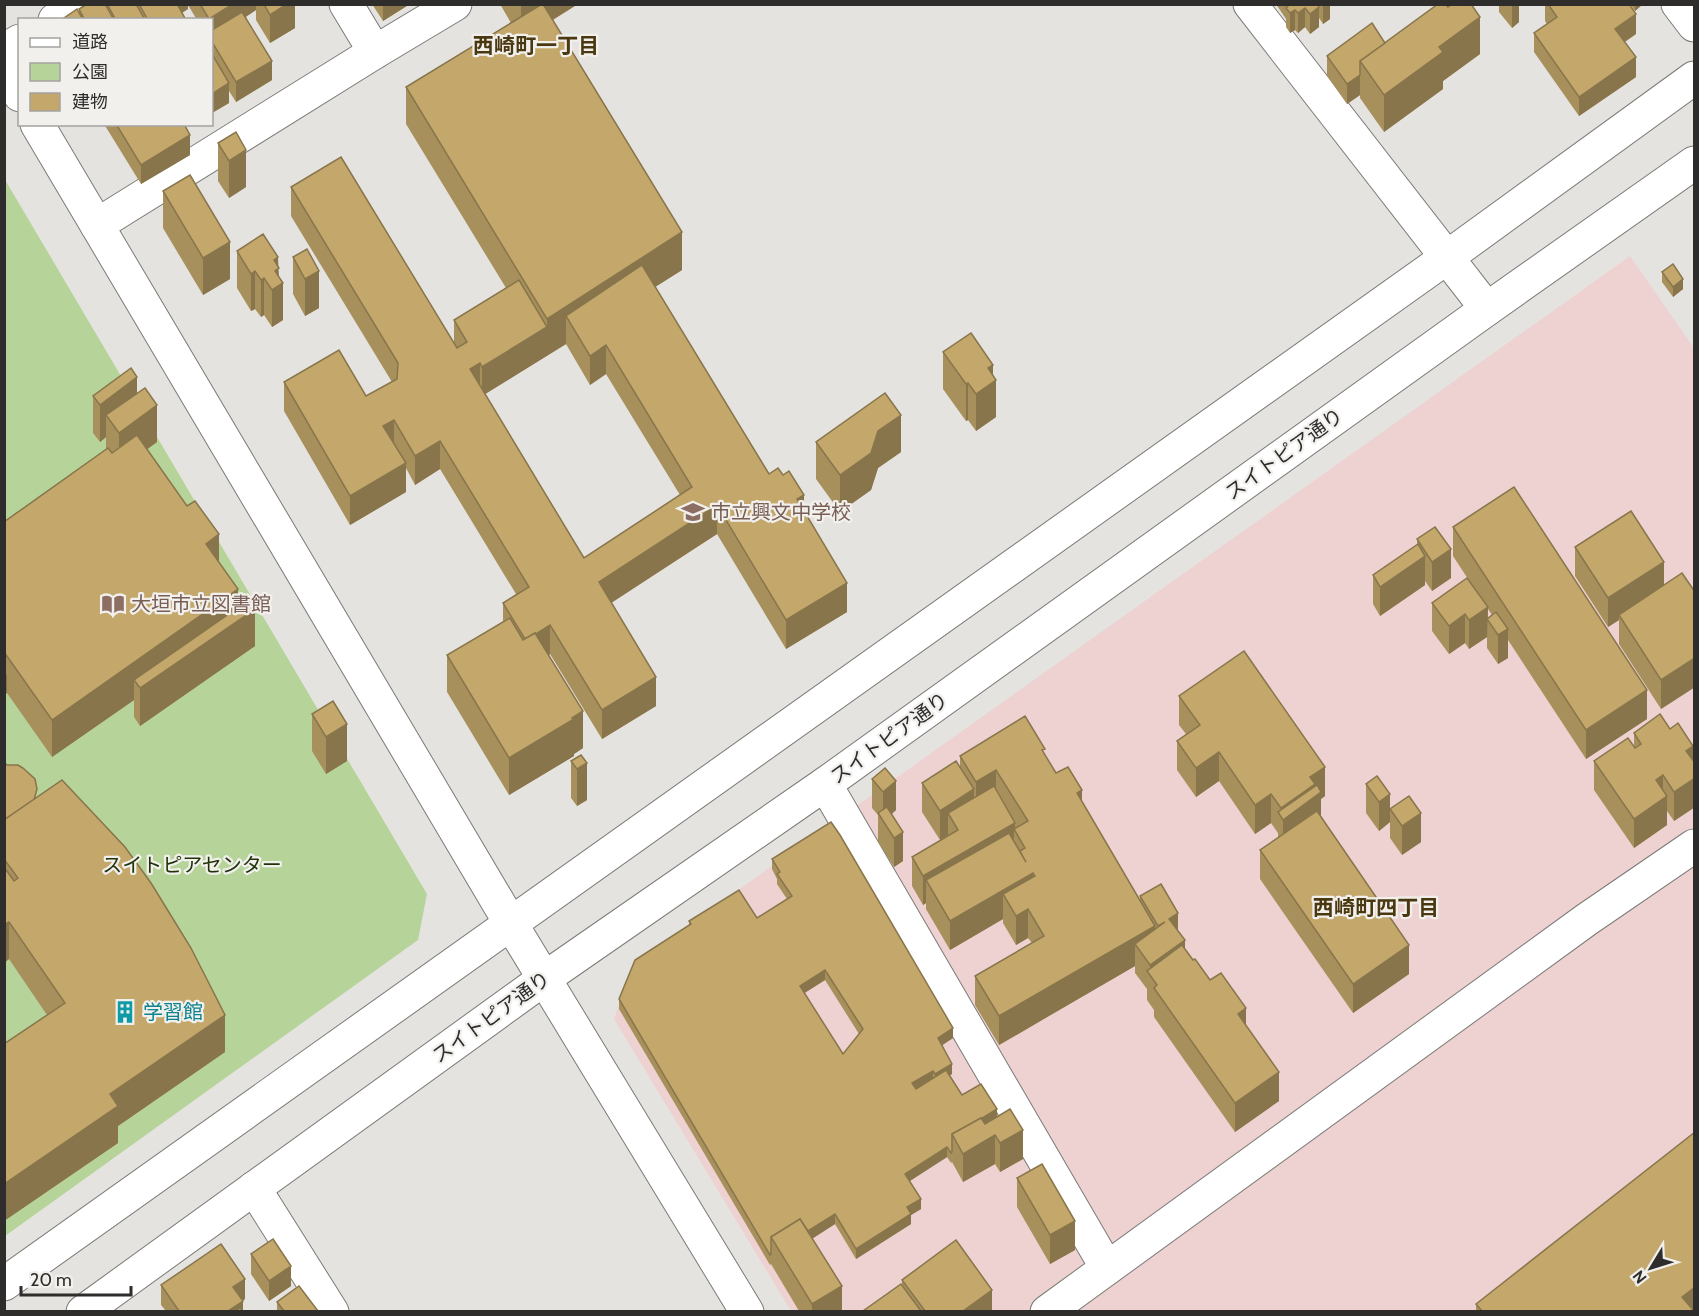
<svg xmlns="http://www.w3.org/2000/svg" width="1699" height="1316" font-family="Cabin,'Noto Sans JP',sans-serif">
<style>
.industrial{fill:#edd2d1}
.green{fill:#b6d49a}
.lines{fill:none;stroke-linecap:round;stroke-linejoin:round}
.minor-casing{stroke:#7c7a77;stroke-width:35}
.tertiary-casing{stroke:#7c7a77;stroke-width:35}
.minor{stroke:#fff;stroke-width:33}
.tertiary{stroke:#fff;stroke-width:33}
.wall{fill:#a8905c;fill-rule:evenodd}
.shaded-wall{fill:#88754b}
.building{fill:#c3a76b;stroke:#88754b;stroke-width:1.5;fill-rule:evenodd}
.labels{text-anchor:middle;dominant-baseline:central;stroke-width:4.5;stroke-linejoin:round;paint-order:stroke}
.street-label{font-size:20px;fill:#2e2d2c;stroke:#f2f0ed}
.education-label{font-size:20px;fill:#785e54;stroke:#f2f0ed;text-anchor:start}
.park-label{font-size:20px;fill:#1f3207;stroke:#f2f0ed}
.culture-label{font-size:20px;fill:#0d838f;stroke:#f2f0ed;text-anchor:start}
.neighbourhood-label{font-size:21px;font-weight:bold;fill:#493810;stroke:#f2f0ed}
</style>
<rect width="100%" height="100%" fill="#e5e3e0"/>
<path class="industrial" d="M1630,256L1694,348V1311H791L614,1019L633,965Z"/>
<path class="green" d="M4,178L427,894L418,940L5,1236Z"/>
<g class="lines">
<g class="minor-casing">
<g id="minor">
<path d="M346,4L375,52"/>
<path d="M1250,4L1487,309"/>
<path d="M1678,4L1694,25"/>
<path d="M55,20L80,4"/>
<path d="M4,50L20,41"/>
<path d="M97,225L375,52L455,4"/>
<path d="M825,784L1107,1268"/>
<path d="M254,1188L332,1312"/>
<path d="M4,1284L1446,258L1694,78"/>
<path d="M83,1312L545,978L825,784L1487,309L1694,163"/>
<path d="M1047,1312L1586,920L1694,846"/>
</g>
</g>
<g class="tertiary-casing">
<g id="tertiary">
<path d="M4,70L20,95"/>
<path d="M37,124L511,924L747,1312"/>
</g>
</g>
<use href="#minor" class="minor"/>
<use href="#tertiary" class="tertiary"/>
</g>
<g class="wall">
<path d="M87,4H295V28L270,43L256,20V10L246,17L272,80L236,102L229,91V103L212,113V20H197L188,5V9L182,13L186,20H61L79,13V9Z"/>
<path d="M372,4H410L383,21Z"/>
<path d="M500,4H578L553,20L682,270L655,287L769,474L804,511L847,612L786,649L717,534L611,602L656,706L602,739L550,654L549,655L583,748L574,754V756L509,795L447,692V655L503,621V603L516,594L440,469L415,485L406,468V492L350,525L284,411V382L366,396L392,382L291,216V187L454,342V320L506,288L406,124V87L511,23ZM566,344L590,385L606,374L680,495L584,558L485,394Z"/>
<path d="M1276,4H1330V19L1323,24L1319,18V27L1310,34L1305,27L1298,33L1295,30L1290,33L1286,27V19Z"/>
<path d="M1499,4H1519V22L1512,28L1499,12Z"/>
<path d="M1545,4H1629L1636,34L1625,42L1636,77L1579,116L1534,52V33L1547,24L1545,21Z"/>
<path d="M1630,4H1643L1635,11Z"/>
<path d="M1385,43L1480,54L1443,81V89L1384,132L1360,98V95L1347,104L1327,76V56Z"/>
<path d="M104,124H184L190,155L141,184Z"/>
<path d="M218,143L246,187L229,198L218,181Z"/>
<path d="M163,191L230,279L203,295L163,228Z"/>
<path d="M307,249L319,308L305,316L293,294V257Z"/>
<path d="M237,251L278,267L283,320L272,327L264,315L261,317L255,309L251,311L237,288Z"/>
<path d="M1662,272L1683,289L1673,297L1662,282Z"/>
<path d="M943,352L993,375L996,417L976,431L968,420L966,421L943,389Z"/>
<path d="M137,393L157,442L147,449L219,564L238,608L255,646L140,726L134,717V700L52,757L7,693L4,695V522L106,450V437L100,442L93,433V396Z"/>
<path d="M816,442L901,452L878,468L871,490L840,512L816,479Z"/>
<path d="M1453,527L1647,719L1586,759L1508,640V658L1498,664L1487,648V637L1469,649L1465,643L1449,654L1432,631V603L1468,579L1453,556ZM1488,609L1492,615L1488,618Z"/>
<path d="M1417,539L1451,578L1432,591L1425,581V585L1380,616L1373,604V575L1417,545Z"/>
<path d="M1575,547L1664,585L1695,592V687L1661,709L1619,644V620L1608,627L1575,576Z"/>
<path d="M1179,696L1325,796L1321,799V818L1409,974L1353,1013L1260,879V850L1278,838V833L1271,823L1255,834L1219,781L1196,797L1177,770V741L1186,734L1179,725Z"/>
<path d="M312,714L347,761L326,774L312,751Z"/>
<path d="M1634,733L1693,762L1695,763V807L1674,821L1667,811V825L1634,848L1594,790V761L1634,748Z"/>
<path d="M581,755L587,800L577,806L571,798V761Z"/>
<path d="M1045,755L1056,773L1082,801L1140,901V896L1178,931L1185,949L1246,1027L1279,1101L1235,1132L1154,1017V1010L1147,1000V989L1135,973V966L999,1045L975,1005V976L1032,943L1028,938L1016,945L1003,923V919L950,950L926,909V903L923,905L912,886V857L948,836V835L940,840L922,812V783L960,767V756Z"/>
<path d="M4,762L37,798L225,1052L118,1126V1143L4,1221V1044L47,1015L9,959L4,963Z"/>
<path d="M885,768L896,810L892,814L903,861L894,867L878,842V815L872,808V779Z"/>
<path d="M1366,784L1421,842L1402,855L1390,838V822L1379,831L1366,813Z"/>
<path d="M772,859L953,1038L942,1045L952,1074L950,1075L962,1095L997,1117L1023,1159L1000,1172L995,1164L963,1182L952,1162L951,1163L947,1157L910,1181L921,1209L911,1215V1224L856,1259L835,1224L812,1239L842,1311H799L771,1264L770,1265L619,1009V999L689,926V921L757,918L787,899L777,884V879L772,869ZM825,980L859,1034L843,1054L804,993Z"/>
<path d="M1017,1178L1075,1250L1050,1264L1017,1207Z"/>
<path d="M251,1254L291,1286L269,1301L251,1274Z"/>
<path d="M902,1280L992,1311H863L902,1286Z"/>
<path d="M161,1285L245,1299L243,1300V1311H166L161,1305Z"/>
<path d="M277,1302L318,1311H277Z"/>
<path d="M1476,1304L1695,1311H1476Z"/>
</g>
<g class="shaded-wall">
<path d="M173,4H188V9L173,18Z"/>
<path d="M233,4H256V10L212,38V20H209Z"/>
<path d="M287,4H295V28L270,43V15Z"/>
<path d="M383,4H410L383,21Z"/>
<path d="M521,4H578L521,39Z"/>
<path d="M1315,4H1319V27L1310,34V14Z"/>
<path d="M1323,4H1330V19L1323,24Z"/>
<path d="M1512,4H1519V22L1512,28Z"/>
<path d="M1635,4H1643L1635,11Z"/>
<path d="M1305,8V27L1298,33V13Z"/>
<path d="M1295,10V30L1290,33V13Z"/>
<path d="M1636,14V34L1615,48V29Z"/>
<path d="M1480,17V54L1443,81V89L1384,132V95L1439,47Z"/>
<path d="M1636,57V77L1579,116V97Z"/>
<path d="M272,61V80L236,102V82Z"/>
<path d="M1360,75V95L1347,104V84Z"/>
<path d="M229,83V103L212,113V94Z"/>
<path d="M190,135V155L141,184V165Z"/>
<path d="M246,150V187L229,198V161Z"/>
<path d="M682,232V270L578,336L566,316V344L482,396V367L547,327V319Z"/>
<path d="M230,242V279L203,295V258Z"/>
<path d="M278,257L279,285L283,283V320L272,327V290L274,260Z"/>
<path d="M255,271V309L251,311V274Z"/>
<path d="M319,271V308L305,316V279Z"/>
<path d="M264,278V315L261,317V280Z"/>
<path d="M1683,279V289L1673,297V287Z"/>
<path d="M606,345V374L590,385V356Z"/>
<path d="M480,363V392L470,369Z"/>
<path d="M993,365V382L996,380V417L976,431V394L988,368Z"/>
<path d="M137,377V414L106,415V437L100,442V405Z"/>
<path d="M968,383V420L966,421V384Z"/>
<path d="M157,405V442L119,470V433Z"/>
<path d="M901,415V452L878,468L871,490L840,512V475L878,431Z"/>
<path d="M394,420V448L383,426Z"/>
<path d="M440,441V469L415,485V456Z"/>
<path d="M406,463V492L350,525V496Z"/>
<path d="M804,495V524L797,499Z"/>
<path d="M717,505V534L599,611V582Z"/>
<path d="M219,534V572L206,544Z"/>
<path d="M1451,549V578L1432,591V562Z"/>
<path d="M1425,556V585L1380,616V587Z"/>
<path d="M1664,562V591L1619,615V620L1608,627V598Z"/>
<path d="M847,583V612L786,649V620Z"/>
<path d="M238,589V621L255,609V646L140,726V688L134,680V700L52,757V720Z"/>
<path d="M1488,607L1487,637L1469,649V620Z"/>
<path d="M1465,614V643L1449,654V626Z"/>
<path d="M550,625V654L526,669V640Z"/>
<path d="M1508,629V658L1498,664V635Z"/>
<path d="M1695,658V687L1661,709V680Z"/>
<path d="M7,674V693L4,695V675Z"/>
<path d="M656,677V706L602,739V710Z"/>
<path d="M1647,690V719L1586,759V730Z"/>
<path d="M583,711V748L574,754V756L509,795V758Z"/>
<path d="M347,724V761L326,774V737Z"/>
<path d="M1693,746V775L1686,751Z"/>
<path d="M1219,752V781L1196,797V768Z"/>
<path d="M587,763V800L577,806V769Z"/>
<path d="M1325,767V796L1321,799V821L1283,849V820L1281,816V808L1310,777Z"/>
<path d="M996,770V799L976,811V782Z"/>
<path d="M1663,775V799L1667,796V825L1634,848V819L1656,780Z"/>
<path d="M1695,778V807L1674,821V792Z"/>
<path d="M896,781V810L883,821V792Z"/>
<path d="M974,789V818L948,813V835L940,840V811Z"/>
<path d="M1082,790V819L1077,793Z"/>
<path d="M1271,794V823L1255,834V805Z"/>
<path d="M1390,794V822L1379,831V802Z"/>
<path d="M1421,813V842L1402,855V826Z"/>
<path d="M1015,823V831L1014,829V852L926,880V903L923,905V876Z"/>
<path d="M903,832V861L894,867V838Z"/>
<path d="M1033,873V902L1003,894V919L950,950V921Z"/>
<path d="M1028,909V938L1016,945V916Z"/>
<path d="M1178,913V942L1169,919Z"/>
<path d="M9,922V959L4,963V925Z"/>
<path d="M1155,926V955L1135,944V966L999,1045V1016Z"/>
<path d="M1185,940V969L1157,985L1150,976V965Z"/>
<path d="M1409,945V974L1353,1013V984Z"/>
<path d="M825,970V980L800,996V986Z"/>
<path d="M1246,1008V1037L1238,1014Z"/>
<path d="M225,1015V1052L118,1126V1143L4,1221V1184L110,1094Z"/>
<path d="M953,1028V1038L938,1048V1038Z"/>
<path d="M952,1064V1074L935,1085V1074Z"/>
<path d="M933,1071V1081L912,1093V1083Z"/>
<path d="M1279,1072V1101L1235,1132V1103Z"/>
<path d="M997,1109V1119L976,1132V1122Z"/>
<path d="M1023,1130V1159L1000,1172V1143Z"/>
<path d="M995,1135V1164L963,1182V1154Z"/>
<path d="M947,1147V1157L905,1184V1174Z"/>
<path d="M921,1199V1209L911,1215V1224L856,1259V1249L907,1207Z"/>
<path d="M835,1214V1224L783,1257L779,1249Z"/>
<path d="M1075,1221V1250L1050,1264V1235Z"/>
<path d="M291,1266V1286L269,1301V1281Z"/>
<path d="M245,1279V1299L233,1307V1287Z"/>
<path d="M842,1286V1311H812V1304Z"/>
<path d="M1695,1287V1311H1682V1297Z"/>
<path d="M992,1290V1311H963Z"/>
<path d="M243,1301V1311H228Z"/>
</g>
<g class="building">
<path d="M87,4H105L114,20H85L79,9Z"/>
<path d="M107,4H136L145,20H116Z"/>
<path d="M139,4H177L186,20H148Z"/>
<path d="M200,4H233L209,19Z"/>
<path d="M264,4H287L270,15Z"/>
<path d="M542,4H543L682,232L547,319L406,87Z"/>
<path d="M1290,4H1318L1319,7L1310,14L1305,8L1298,13L1295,10L1290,13L1286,8Z"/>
<path d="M1438,4H1445L1448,7L1452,4H1471L1480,17L1439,47L1443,52L1384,95L1360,61Z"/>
<path d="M1548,4H1629L1636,14L1615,29L1636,57L1579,97L1534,33L1557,17Z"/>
<path d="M77,9L83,20H61Z"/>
<path d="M242,12L272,61L236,82L212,42V30Z"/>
<path d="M1372,23L1385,43L1360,61V75L1347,84L1327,56Z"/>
<path d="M212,54L229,83L212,94Z"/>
<path d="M116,124H184L190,135L141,165Z"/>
<path d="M236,132L246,150L229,161L218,143Z"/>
<path d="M341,157L457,348L467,342L454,320L519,280L547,327L482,367L480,363L470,369L584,558L692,487L606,345L590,356L566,316L642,265L769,474L778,468L783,475L789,471L804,495L797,499L847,583L786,620L717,505L599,582L656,677L602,710L550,625L536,634L535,633L525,639L503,603L529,587L440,441L415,456L394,420L383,426L406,463L350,496L284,382L339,350L366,396L397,379L398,363L291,187Z"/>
<path d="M190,175L230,242L203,258L163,191Z"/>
<path d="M263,234L278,257L274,260L279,268L275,271L283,283L272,290L264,278L261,280L255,271L251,274L237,251Z"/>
<path d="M307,249L319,271L305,279L293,257Z"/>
<path d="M1673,264L1683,279L1673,287L1662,272Z"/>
<path d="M971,333L993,365L988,368L996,380L976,394L968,383L966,384L943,352Z"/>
<path d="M131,368L137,377L100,405L93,396Z"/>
<path d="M145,388L157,405L119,433L106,415Z"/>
<path d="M885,393L901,415L878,431L871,453L840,475L816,442Z"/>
<path d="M137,435L187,506L195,501L219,534L206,544L238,589L52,720L4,652V522L108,448L112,453Z"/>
<path d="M1514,487L1647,690L1586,730L1453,527Z"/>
<path d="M1631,511L1664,562L1608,598L1575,547Z"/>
<path d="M1435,527L1451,549L1432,562L1417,539Z"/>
<path d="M1418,544L1425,556L1380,587L1373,575Z"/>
<path d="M1682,573L1695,592V658L1661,680L1619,615Z"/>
<path d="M1467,578L1488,607L1469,620L1465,614L1449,626L1432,603Z"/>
<path d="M249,600L255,609L140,688L134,680Z"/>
<path d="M1496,612L1508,629L1498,635L1487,619Z"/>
<path d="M510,618L523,640L535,633L583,711L572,718L574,719L509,758L447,655Z"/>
<path d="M1244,651L1325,767L1310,777L1315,784L1281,808L1271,794L1255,805L1219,752L1196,768L1177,741L1200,725L1179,696Z"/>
<path d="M333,701L347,724L326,737L312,714Z"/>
<path d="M1660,714L1670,729L1678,723L1693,746L1686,751L1695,763V778L1674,792L1663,775L1656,780L1667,796L1634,819L1594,761L1628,738L1635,748L1641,744L1634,733Z"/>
<path d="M1025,716L1045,749L1042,750L1056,773L1068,767L1082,790L1077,793L1155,926L999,1016L975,976L1044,936L1028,909L1016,916L1003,894L1035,876L1033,873L950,921L926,880L1009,833L1026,862L1020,851L1025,848L1014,829L1028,821L996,770L976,782L960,756Z"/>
<path d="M581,755L587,763L577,769L571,761Z"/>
<path d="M956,761L974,789L940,811L922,783Z"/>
<path d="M4,762L7,765H18L23,768L35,779L37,789L34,800L4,820Z"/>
<path d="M885,768L896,781L883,792L872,779Z"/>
<path d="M1377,776L1390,794L1379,802L1366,784Z"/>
<path d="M62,780L125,847L151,883L191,948L225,1015L110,1094L118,1106L4,1184V1044L65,1003L9,922L4,925V867L14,881L18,878L4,859V820Z"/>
<path d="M1317,785L1321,792L1283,820L1278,812Z"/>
<path d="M994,786L1015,823L923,876L912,857L958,830L948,813Z"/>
<path d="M1409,796L1421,813L1402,826L1390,809Z"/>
<path d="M887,807L903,832L894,838L878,813Z"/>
<path d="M1317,811L1409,945L1353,984L1260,850Z"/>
<path d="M831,822L840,835L953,1028L938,1038L952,1064L935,1074L933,1071L912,1083L916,1089L946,1070L962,1095L981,1084L997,1109L981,1119V1118L952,1134V1152L951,1153L947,1147L905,1174L921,1199L907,1207L911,1214L856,1249L835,1214L808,1231L800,1219L771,1237V1254L770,1255L619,999L635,960L691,924L689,921L739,890L757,918L792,896L777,874L780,872L772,859ZM825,970L863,1029L843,1054L800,986Z"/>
<path d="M1161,884L1178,913L1169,919L1185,940L1150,965L1135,944L1165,922L1158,926L1140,896Z"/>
<path d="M1182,945L1193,960L1195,959L1210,980L1221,973L1246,1008L1238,1014L1279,1072L1235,1103L1154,988L1157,985L1147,971Z"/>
<path d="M1010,1109L1023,1130L1000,1143L995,1135L963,1154L952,1134L981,1118L985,1124Z"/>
<path d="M1695,1132V1287L1682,1297L1694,1311H1482L1476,1304Z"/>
<path d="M1042,1164L1075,1221L1050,1235L1017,1178Z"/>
<path d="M800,1219L842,1286L812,1304L771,1237Z"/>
<path d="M273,1239L291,1266L269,1281L251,1254Z"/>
<path d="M956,1240L992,1290L963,1311H925L902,1280Z"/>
<path d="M221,1244L245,1279L233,1287L243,1301L228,1311H179L161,1285Z"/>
<path d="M901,1284L921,1311H863Z"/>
<path d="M299,1286L318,1311H284L277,1302Z"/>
<path d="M240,1308L243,1311H235Z"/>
</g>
<defs>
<g id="school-bare" transform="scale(1.8)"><path d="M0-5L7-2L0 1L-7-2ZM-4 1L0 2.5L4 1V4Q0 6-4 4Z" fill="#8d6e63" stroke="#f2f0ed" stroke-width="2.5" paint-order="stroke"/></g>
<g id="library-bare" transform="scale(1.8)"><path d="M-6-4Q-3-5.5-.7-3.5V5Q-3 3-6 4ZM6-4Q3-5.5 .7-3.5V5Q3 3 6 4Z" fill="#8d6e63" stroke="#f2f0ed" stroke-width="2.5" paint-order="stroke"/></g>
<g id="building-bare" transform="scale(1.8)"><path d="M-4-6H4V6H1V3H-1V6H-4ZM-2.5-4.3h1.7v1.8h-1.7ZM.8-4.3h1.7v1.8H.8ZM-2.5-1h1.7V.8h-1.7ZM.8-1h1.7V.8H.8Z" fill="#0f9aa8" stroke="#f2f0ed" stroke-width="2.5" paint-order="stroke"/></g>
</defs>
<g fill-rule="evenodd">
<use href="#school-bare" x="693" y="512"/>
<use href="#library-bare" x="113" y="604"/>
<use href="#building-bare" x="125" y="1012"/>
</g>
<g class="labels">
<g class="street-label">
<text transform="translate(1284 454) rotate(-36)">スイトピア通り</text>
<text transform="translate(889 738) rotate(-36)">スイトピア通り</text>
<text transform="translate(491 1017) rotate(-36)">スイトピア通り</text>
</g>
<g class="education-label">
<text x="711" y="512">市立興文中学校</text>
<text x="131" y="604">大垣市立図書館</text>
</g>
<g class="park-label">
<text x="192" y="865">スイトピアセンター</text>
</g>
<g class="culture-label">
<text x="143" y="1012">学習館</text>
</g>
<g class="neighbourhood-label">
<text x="536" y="45">西崎町一丁目</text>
<text x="1376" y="907">西崎町四丁目</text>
</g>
</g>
<rect width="1699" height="1316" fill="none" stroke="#2e2d2c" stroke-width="12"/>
<rect x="18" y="18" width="195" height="108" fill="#f2f0ed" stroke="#a4a2a0" stroke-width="1.5"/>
<rect x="30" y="38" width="30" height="9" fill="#ffffff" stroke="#a4a2a0" stroke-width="1.5"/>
<text x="72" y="48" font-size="18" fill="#2e2d2c">道路</text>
<rect x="30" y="63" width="30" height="18" fill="#b6d49a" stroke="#a4a2a0" stroke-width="1.5"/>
<text x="72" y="78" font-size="18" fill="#2e2d2c">公園</text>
<rect x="30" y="93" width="30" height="18" fill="#c3a76b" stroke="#a4a2a0" stroke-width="1.5"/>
<text x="72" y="108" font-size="18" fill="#2e2d2c">建物</text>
<g transform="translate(1651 1268) rotate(232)" stroke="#f2f0ed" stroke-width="4.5" paint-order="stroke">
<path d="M0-4.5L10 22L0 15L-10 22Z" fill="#2e2d2c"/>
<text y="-9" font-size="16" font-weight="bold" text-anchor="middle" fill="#2e2d2c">N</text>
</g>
<path d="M21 1286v9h110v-9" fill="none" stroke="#2e2d2c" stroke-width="3"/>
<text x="30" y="1286" font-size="18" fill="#2e2d2c" stroke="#f2f0ed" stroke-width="4.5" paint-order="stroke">20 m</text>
</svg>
